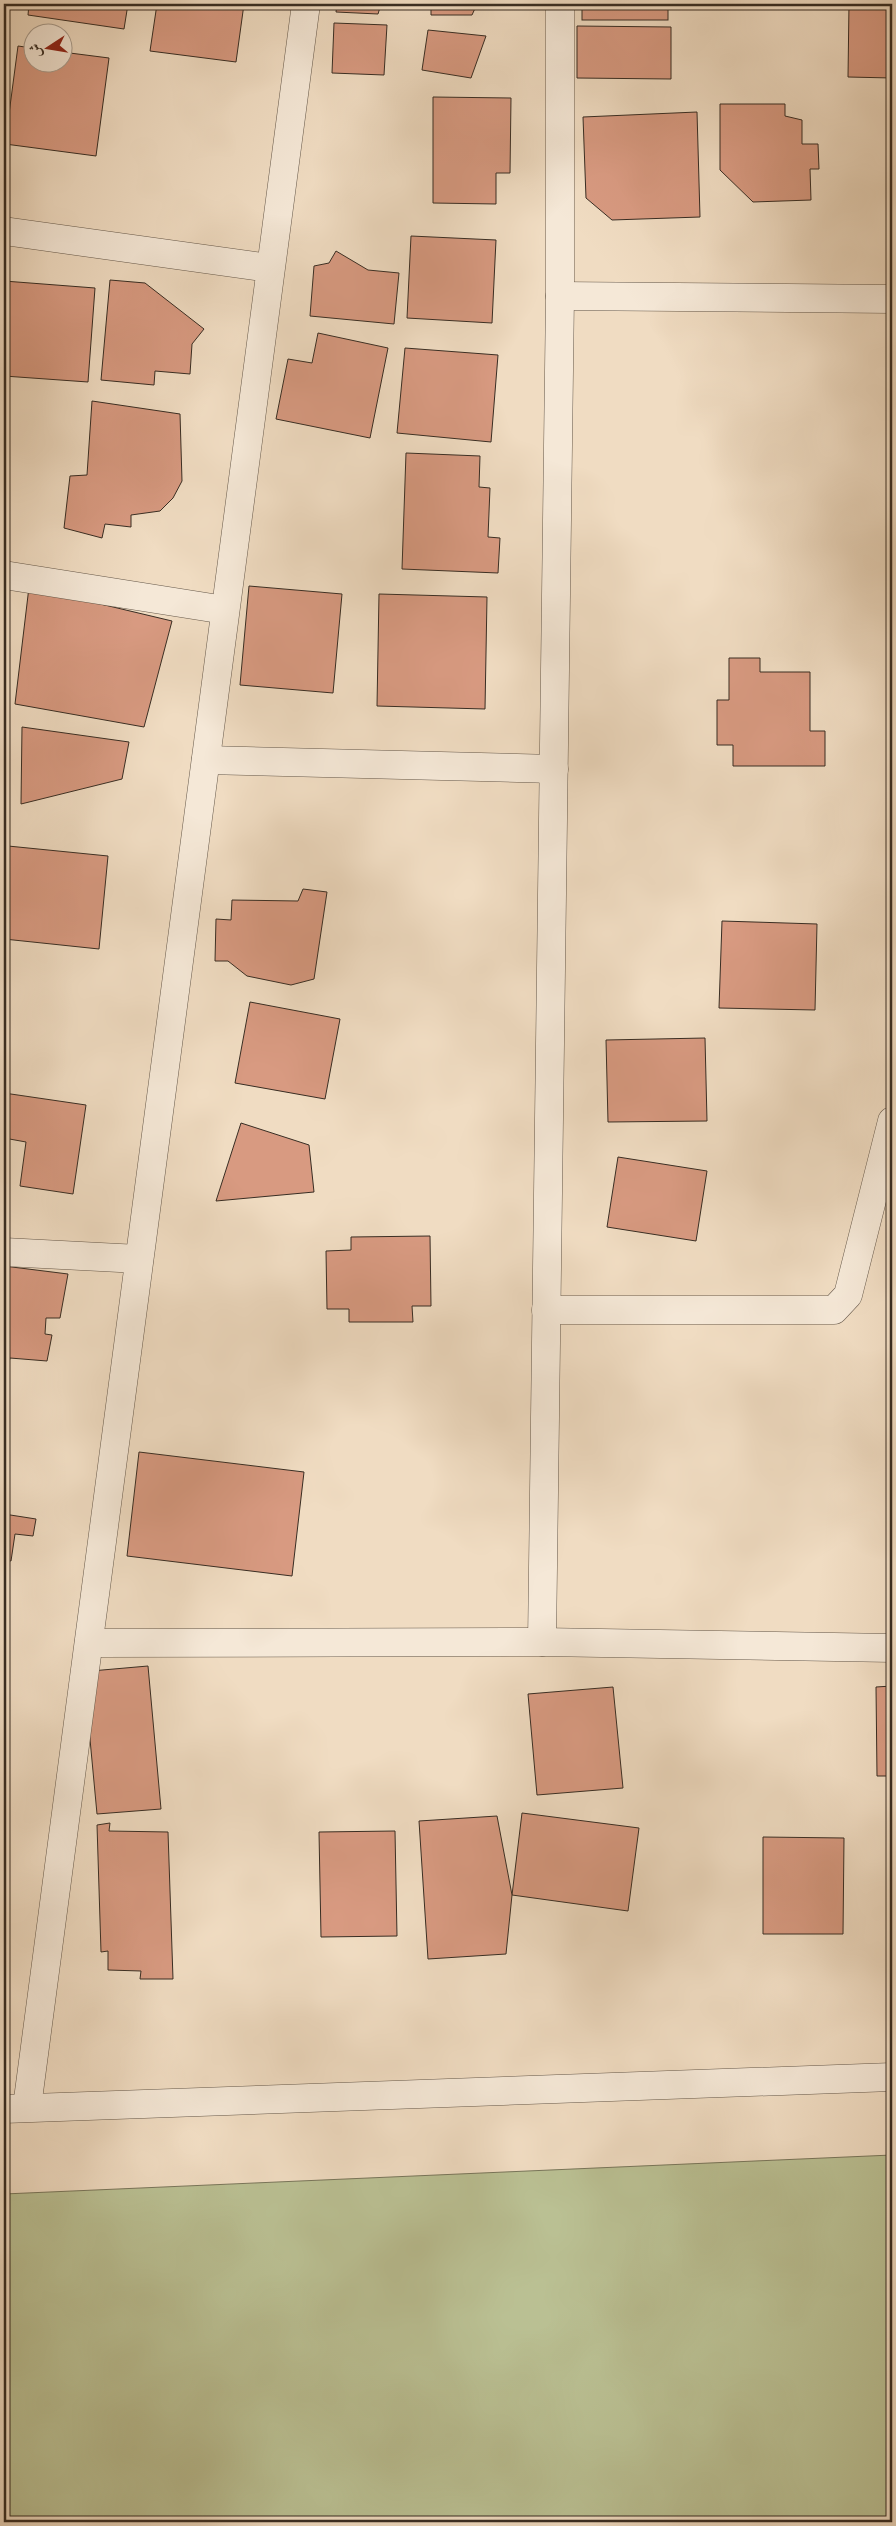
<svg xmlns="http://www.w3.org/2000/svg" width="896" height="2526" font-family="'IM FELL DW Pica',Amiri,serif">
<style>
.green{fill:#bac093;stroke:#79765b}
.building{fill:#d89a81;stroke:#382d23}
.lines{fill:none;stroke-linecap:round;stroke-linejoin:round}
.minor-casing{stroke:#66594b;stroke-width:29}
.minor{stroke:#f5e8d7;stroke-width:28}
</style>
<rect width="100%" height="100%" fill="#f0dcc2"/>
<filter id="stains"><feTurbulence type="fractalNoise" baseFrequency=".004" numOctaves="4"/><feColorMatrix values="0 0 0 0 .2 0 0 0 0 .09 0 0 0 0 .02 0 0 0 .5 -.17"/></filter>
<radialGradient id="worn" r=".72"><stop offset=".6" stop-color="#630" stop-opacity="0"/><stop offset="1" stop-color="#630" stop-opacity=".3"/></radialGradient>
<path class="green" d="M892,2155V2522H4V2194Z"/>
<g class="building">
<path d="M29,4H128L124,29L28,15Z"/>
<path d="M157,4H244L236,62L150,51Z"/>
<path d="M337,4H381L378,14L336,12Z"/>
<path d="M431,4H477L472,15H431Z"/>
<rect x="582" y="4" width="86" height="16"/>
<path d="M849,4H892V78L848,77Z"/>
<path d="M334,23L387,25L384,75L332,73Z"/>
<path d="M577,26L671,27V79L577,78Z"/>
<path d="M428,30L486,36L471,78L422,70Z"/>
<path d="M18,46L32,48V62H62V52L109,58L96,156L5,144Z"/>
<path d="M433,97L511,98L510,173H496V204L433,203Z"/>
<path d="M720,104H785V116L802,120V144H818L819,169H810L811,200L753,202L720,170Z"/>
<path d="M697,112L700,217L612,220L586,198L583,117Z"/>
<path d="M411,236L496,240L492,323L407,318Z"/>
<path d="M336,251L368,270L399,273L394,324L310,316L314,266L329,263Z"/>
<path d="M110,280L145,283L204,329L192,344L190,374L155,371L154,385L101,380Z"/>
<path d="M4,281L95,288L88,382L4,376Z"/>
<path d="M318,333L388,348L370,438L276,419L288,359L312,363Z"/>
<path d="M405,348L498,355L491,442L397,433Z"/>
<path d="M92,401L180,414L182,481L173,498L160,511L131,515V527L105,524L102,538L64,528L70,476L87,475Z"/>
<path d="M406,453L480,456L479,487L490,488L488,537L500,538L498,573L402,569Z"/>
<path d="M249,586L342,594L333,693L240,685Z"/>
<path d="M29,587L172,621L144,727L15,704Z"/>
<path d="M379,594L487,597L485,709L377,706Z"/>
<path d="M729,658H760V672H810V731H825V766H733V745H717V700H729Z"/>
<path d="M22,727L129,742L122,779L21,804Z"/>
<path d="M8,846L108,856L99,949L4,939V891Z"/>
<path d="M303,889L327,892L314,979L291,985L247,976L228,961H215L216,919L231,920L232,900L298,901Z"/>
<path d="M722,921L817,924L815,1010L719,1008Z"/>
<path d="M250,1002L340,1019L325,1099L235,1083Z"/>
<path d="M705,1038L707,1121L608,1122L606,1040Z"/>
<path d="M4,1093L86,1105L73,1194L20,1186L26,1142L4,1138Z"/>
<path d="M241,1123L309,1145L314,1192L216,1201Z"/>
<path d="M618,1157L707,1171L696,1241L607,1227Z"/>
<path d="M430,1236L431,1306H412L413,1322H349V1309H327L326,1251L351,1250V1237Z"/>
<path d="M4,1266L68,1274L60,1318H46L45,1334L52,1335L47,1361L10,1358L8,1367H4Z"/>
<path d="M139,1452L304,1472L292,1576L127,1556Z"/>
<path d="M4,1514L36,1519L33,1536L15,1534L11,1561L4,1560Z"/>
<path d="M148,1666L161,1809L97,1814L84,1675L91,1671Z"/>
<path d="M892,1686V1776H877L876,1687Z"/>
<path d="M613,1687L623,1788L537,1795L528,1694Z"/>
<path d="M522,1813L639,1828L628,1911L512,1895Z"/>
<path d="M497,1816L512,1895L506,1954L428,1959L419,1821Z"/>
<path d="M110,1823L109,1831L168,1832L173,1979H140L141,1971L108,1970V1951L101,1952L97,1825Z"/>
<path d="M395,1831L397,1936L321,1937L319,1832Z"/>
<path d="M763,1837L844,1838L843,1934H763Z"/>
</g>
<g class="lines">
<g class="minor-casing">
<g id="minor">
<path d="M4,231L270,268"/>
<path d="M560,296L892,299"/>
<path d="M4,575L225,610"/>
<path d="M206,760L554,769"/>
<path d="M4,1252L139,1259"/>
<path d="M546,1310H834L848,1295L892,1121"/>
<path d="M542,1642L560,296V4"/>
<path d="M89,1643L542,1642L892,1648"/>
<path d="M27,2107L306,4"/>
<path d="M4,2109L892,2077"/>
</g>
</g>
<use href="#minor" class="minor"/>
</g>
<rect width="896" height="2526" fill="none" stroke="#f0dcc2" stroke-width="20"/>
<rect x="5" y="5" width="886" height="2516" fill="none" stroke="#382d23" stroke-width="2.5"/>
<rect x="10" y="10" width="876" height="2506" fill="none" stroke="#382d23"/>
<g transform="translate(48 48) rotate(258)"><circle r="24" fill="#f5e8d7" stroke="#a99d8f"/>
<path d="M0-4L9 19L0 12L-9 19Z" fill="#8f2418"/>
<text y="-8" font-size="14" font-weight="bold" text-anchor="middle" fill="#382d23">ش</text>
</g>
<rect width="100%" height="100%" filter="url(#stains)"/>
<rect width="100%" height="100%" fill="url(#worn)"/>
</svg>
